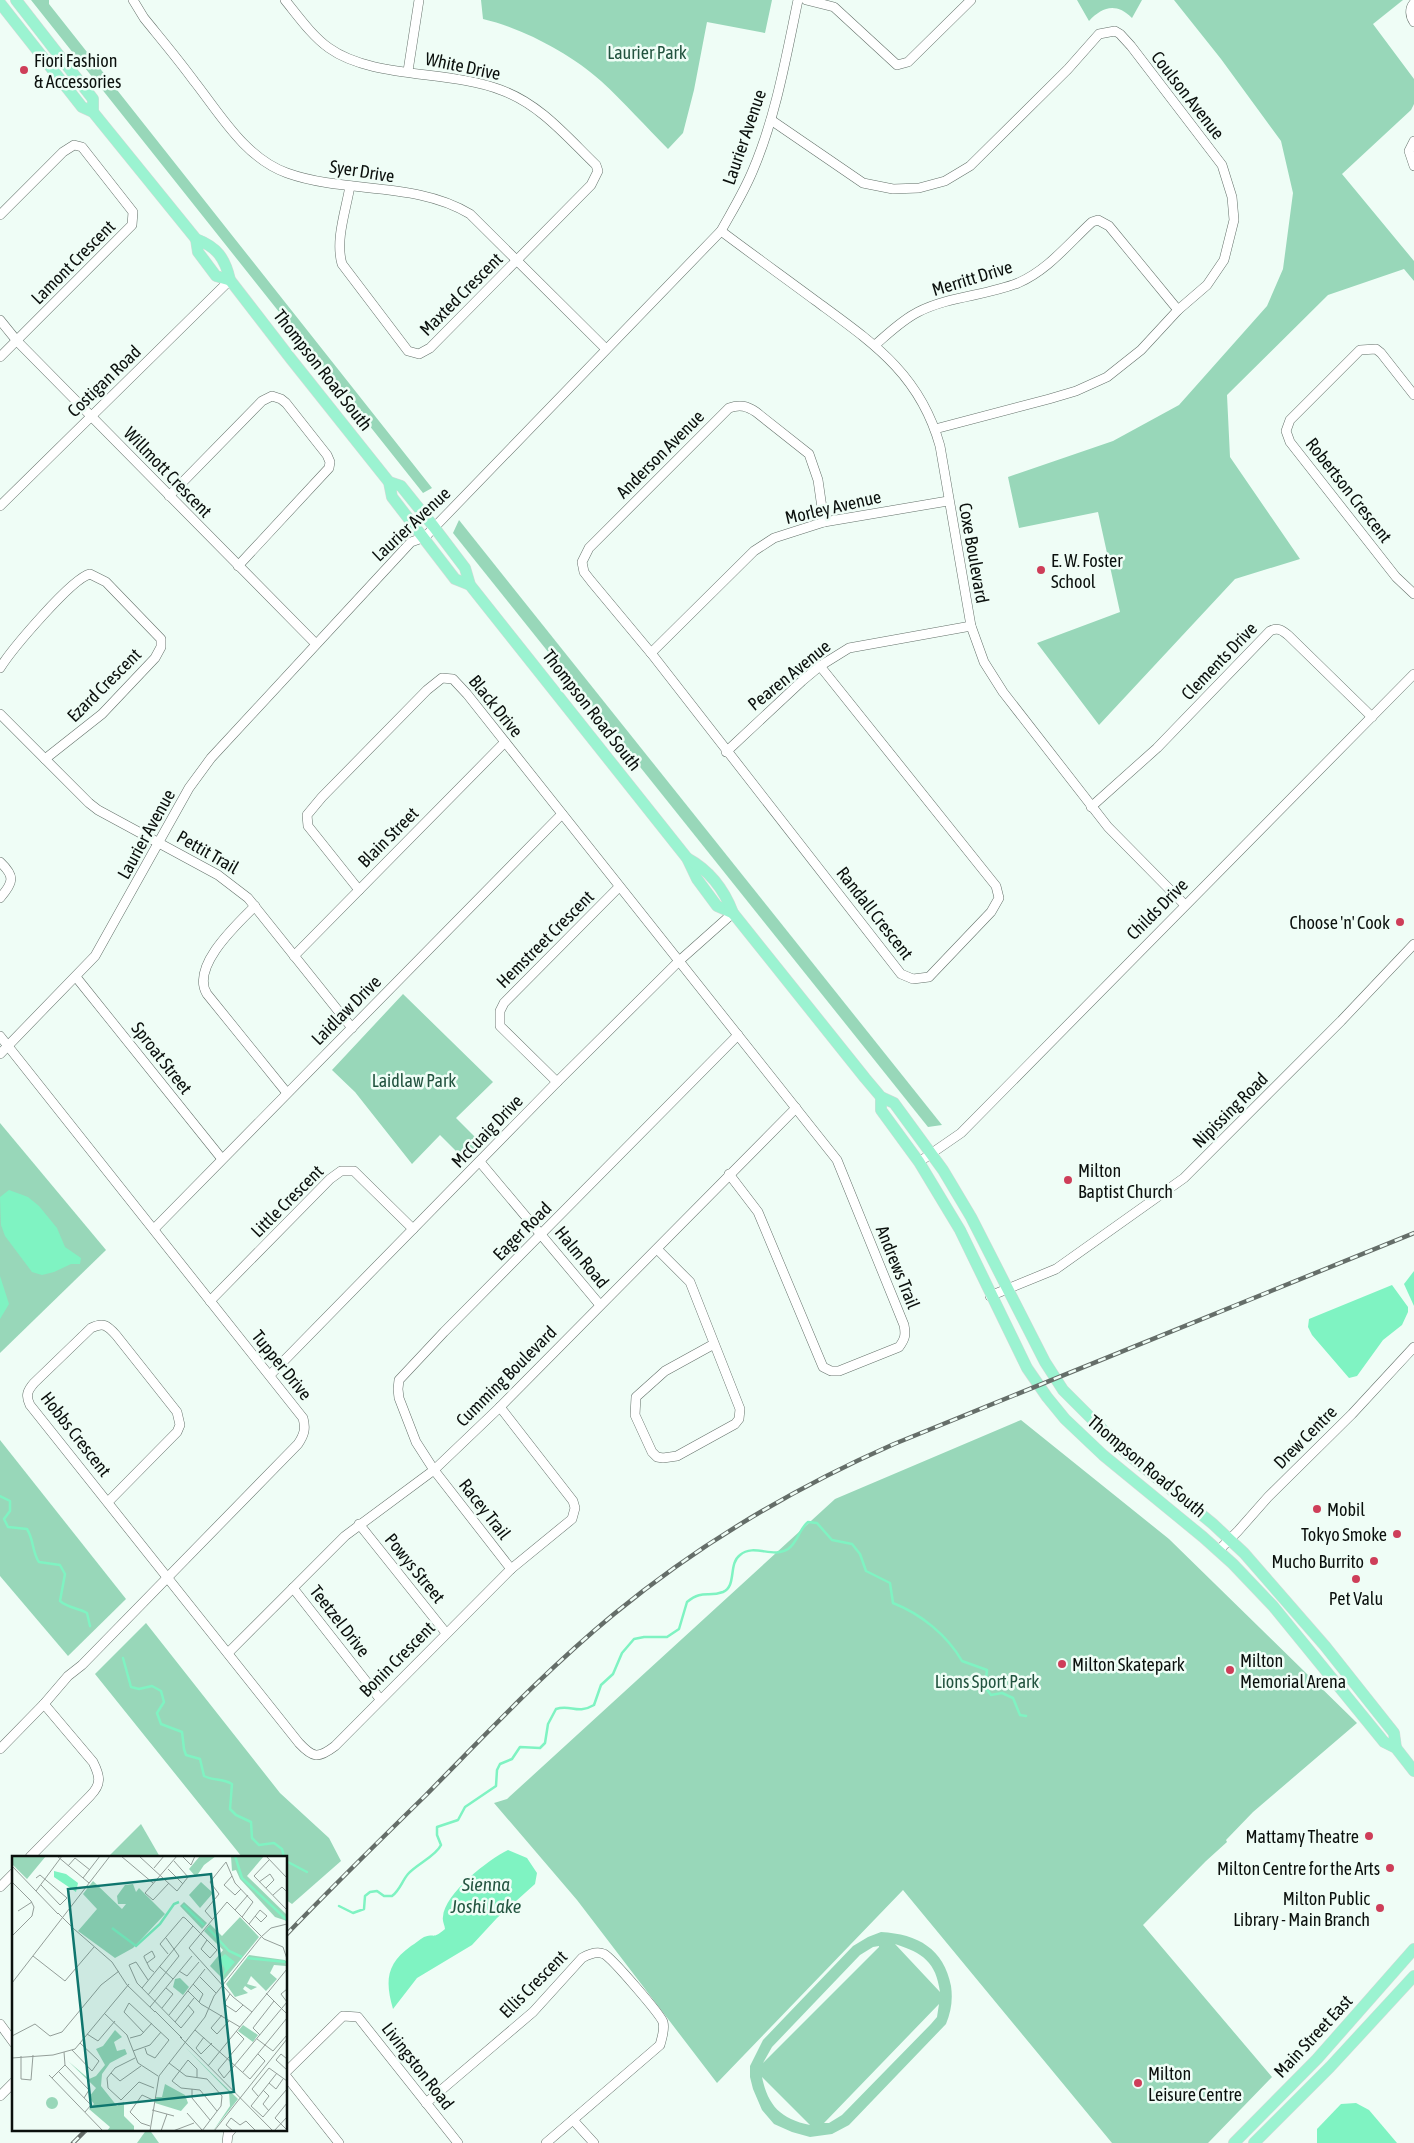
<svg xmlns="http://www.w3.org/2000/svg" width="1414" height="2143" font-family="'Asap Condensed',sans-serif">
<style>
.green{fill:#98d7b9;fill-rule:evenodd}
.water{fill:#7ff3c2}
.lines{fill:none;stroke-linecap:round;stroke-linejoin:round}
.stream{stroke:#7ff3c2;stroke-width:2.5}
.minor-casing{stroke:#64716a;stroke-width:10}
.major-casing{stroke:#d8d9d8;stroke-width:12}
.minor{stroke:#fff;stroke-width:9}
.major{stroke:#9bf3d1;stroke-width:11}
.rail-casing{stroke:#656e69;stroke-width:4.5}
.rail{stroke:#effdf6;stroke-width:2.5;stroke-dasharray:8;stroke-linecap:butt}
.poi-dot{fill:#ce3e59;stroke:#effdf6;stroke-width:2}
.labels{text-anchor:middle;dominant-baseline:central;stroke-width:5;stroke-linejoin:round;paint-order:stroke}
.park-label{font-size:18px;fill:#22533f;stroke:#effdf6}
.poi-label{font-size:18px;fill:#0b100d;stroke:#effdf6;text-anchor:start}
.street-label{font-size:18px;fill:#0b100d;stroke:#effdf6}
.water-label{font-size:19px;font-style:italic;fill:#245541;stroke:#effdf6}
.inset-river{fill:none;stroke:#7ff3c2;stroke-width:2.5}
.inset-road{fill:none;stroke:#949e99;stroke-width:1}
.view{fill:#0f766e;fill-opacity:0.15;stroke:#0f766e;stroke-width:2.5}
.inset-edge{fill:none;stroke:#0b100d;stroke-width:2.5}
</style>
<rect width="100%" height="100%" fill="#effdf6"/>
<g class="green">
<path d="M31,0H49V4L432,488L423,493Z"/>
<path d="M481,0H772L765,33L707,22L694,90L683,133L668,149C646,127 624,102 601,81C571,54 522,28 483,19Z"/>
<path d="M1077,0H1142L1132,18C1116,2 1102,7 1089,21Z"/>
<path d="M1174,0H1403L1373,24L1414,79V104L1411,110L1342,174L1414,261V281L1404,269L1328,295L1227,395L1230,457L1300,559L1235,579L1099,725L1037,643L1120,612L1098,512L1019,528L1008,477L1113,441L1179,405L1267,306L1283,269L1293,193L1281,141L1221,59Z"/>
<path d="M459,520L942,1125L928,1127L453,533Z"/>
<path d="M403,994L493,1082L456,1118L480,1142L464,1159L440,1135L412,1164L355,1092L332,1070Z"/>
<path d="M0,1123L106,1250L0,1353Z"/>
<path d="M1021,1420L1169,1539L1357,1723L1253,1812L1226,1840L1227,1842L1206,1861L1143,1925L1272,2077L1208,2143H1112L903,1890L717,2083L577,1900L494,1803L507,1799L835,1499Z"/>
<path d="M0,1440L126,1599L68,1656L0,1576Z"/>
<path d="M146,1623L280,1793L329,1838L341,1861L292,1904L286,1900V1857H242L95,1674Z"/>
<path d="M141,1824L160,1857H108Z"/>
<path d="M881,1932C918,1934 944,1949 951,1986C953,2000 951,2012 946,2024L849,2125L832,2134L810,2137L792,2132L774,2124L762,2110L753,2089L750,2077V2066L763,2040L853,1946L868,1937ZM895,1944C923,1953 936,1962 940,1992ZM879,1946V1947L763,2063L772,2047L860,1955L873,1947ZM939,2004L937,2017L931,2024L842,2115L829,2123H824ZM762,2077L810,2125C781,2119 768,2106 762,2077Z"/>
<path d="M147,2129H149L159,2143H137Z"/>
</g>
<g class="water">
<path d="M9,1190L28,1197L39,1206L57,1228L65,1247L81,1258L80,1264H71L54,1272L42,1275L32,1272L5,1236L1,1225L0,1197Z"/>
<path d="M1414,1271V1306L1404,1284Z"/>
<path d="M0,1276L9,1304L0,1319Z"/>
<path d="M1392,1285L1408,1307V1312L1402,1325L1383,1340L1357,1376L1349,1378L1312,1335L1308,1327L1309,1319Z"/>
<path d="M508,1850L527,1858L537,1873L535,1884L497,1918L472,1945L417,1978L393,2009C385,1981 386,1964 411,1946C415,1944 420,1939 424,1937C436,1933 432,1940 445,1929C445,1926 442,1921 443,1917C444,1894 489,1859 508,1850Z"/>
<path d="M1356,2103L1369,2110L1397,2143H1317V2129L1341,2104Z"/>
</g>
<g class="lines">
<g class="stream">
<path d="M0,1496L10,1501V1511L4,1519L8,1527L27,1529C34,1540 32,1552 39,1562L60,1565L65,1574L60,1601C68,1608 78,1608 87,1613L90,1626"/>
<path d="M123,1658L131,1687L139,1689L152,1686L161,1691L164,1702L157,1713L161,1724L182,1732L184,1749L186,1755L200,1759L204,1776C213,1781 222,1778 232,1784L230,1809L236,1815L251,1822L252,1838L259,1845L274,1843L282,1849L284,1857"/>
<path d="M286,1861L307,1872"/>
<path d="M339,1906L353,1913L364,1909L365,1896L370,1892L377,1891L384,1896H392C400,1890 402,1881 408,1874C417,1864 436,1856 441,1845L437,1835V1827L458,1820L465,1807L496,1786L497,1770L500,1764L512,1759L520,1747L540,1748L545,1743L548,1724L556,1709C571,1704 577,1715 594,1705L601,1685L613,1674L622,1653L634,1639L644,1637H667L679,1629L687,1602C703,1589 708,1598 723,1592C737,1586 728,1564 740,1555C754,1543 773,1559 788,1549C798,1542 799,1529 808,1522L817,1523L832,1540L852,1544L860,1554L866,1571L890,1583L893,1603C921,1614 947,1635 962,1661L987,1670L985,1687L991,1695L1002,1693L1013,1698L1020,1715L1026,1716"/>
</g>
<g class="minor-casing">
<g id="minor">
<path d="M133,0L144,18C161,39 178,59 194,81C220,114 245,158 287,173C346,194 416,181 470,214L606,349"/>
<path d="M285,0C298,16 312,36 329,48C372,79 450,70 501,90C540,104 567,137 596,165L598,171L591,185L430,348L419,354L408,351L342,264C335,240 346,210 350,186"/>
<path d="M806,0L834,7L897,65L908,62L971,0"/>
<path d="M1414,3C1409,9 1410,16 1414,22"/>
<path d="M408,71L419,0"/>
<path d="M771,120L863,183L893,189L919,188L945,181L970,166L1068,69L1099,34L1115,31L1120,34L1131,46L1222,165L1232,197L1234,220L1224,260L1207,285L1178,310L1141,350L1107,377L1076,391L1049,399L935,429"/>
<path d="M1414,141L1409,151L1414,166"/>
<path d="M0,215L63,152L74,145L82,147L133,212L132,225L0,357"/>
<path d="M721,231C753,255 785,278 816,301C873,343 920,374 940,446L971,626L984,662L1003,692L1108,827L1185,905"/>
<path d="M0,320L17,341L316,644"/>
<path d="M875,345C889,333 902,320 918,312C949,296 986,296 1018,283C1048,270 1068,244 1092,222L1098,220L1109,226L1178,310"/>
<path d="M1414,395L1381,353L1376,349L1360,350L1290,420L1286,431L1290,442L1396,577L1414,594"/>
<path d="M169,496L262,401L272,396L281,399L286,403L327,455L330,462L329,468L238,566"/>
<path d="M0,506L230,280"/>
<path d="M651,653L754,551L774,538L824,522L948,501"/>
<path d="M820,666L996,886L999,898L991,912L929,977L913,979L901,974L651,653L591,581L584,572L582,562L589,548L729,408C740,404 747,406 756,412L809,454L818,480L824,522"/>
<path d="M0,668C12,649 72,578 90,574L106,582L161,639V647L155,658L102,714L45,759"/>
<path d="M0,714L89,803L98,810L218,875L248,898L352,1028"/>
<path d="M726,752L802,681L820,666L849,648L971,626"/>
<path d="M1091,807L1157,748L1270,631C1278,627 1282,630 1289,636L1372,717"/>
<path d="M0,862C15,876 14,882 0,898"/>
<path d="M359,890L308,826L307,815L322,797L427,690L442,678L453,679L467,694L837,1160L904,1325C906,1335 905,1339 899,1347L839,1371H831L823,1367L758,1212L729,1174"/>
<path d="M255,906C237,924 190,967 207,994L287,1093"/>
<path d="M294,956L505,742"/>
<path d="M76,977L222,1159"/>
<path d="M0,1036L303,1418C306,1429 304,1435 298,1444L82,1665L68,1676L44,1704L0,1749"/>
<path d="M0,1054L95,956L189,788L211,758L411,542L425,537L721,231C732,211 744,192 753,170C776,116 786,57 798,0"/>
<path d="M557,1082L500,1026V1011L504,1003L619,887"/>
<path d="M480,1162L600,1305"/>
<path d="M919,1162L961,1133L1414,674"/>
<path d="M154,1229L562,814"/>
<path d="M657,1249L690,1282L740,1409L739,1419L735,1424L677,1456L663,1458L657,1457L652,1452L635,1415L636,1397L665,1371L714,1344"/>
<path d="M990,1296L1056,1269L1184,1178L1341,1021L1414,944"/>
<path d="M210,1301L330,1179L341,1171H354L413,1229"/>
<path d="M270,1375L557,1082L679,961L733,913"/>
<path d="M108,1502L177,1432L180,1425L177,1412L116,1335C107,1325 103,1322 91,1328L34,1383C28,1390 25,1395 30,1405L299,1743C313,1758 318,1759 335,1746L511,1569L572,1519L575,1508L573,1501L500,1407"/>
<path d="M359,1524L446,1633"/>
<path d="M1219,1550L1238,1531L1268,1497L1352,1414L1414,1347"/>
<path d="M511,1569L434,1470L416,1442L399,1398L398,1389L399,1380L444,1332L738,1035"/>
<path d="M293,1588L380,1699"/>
<path d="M228,1653L345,1536L434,1470L500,1407L796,1108"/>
<path d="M30,1857L90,1796C102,1784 100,1776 93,1762L44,1704"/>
<path d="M0,1887L14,1873"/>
<path d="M0,2024L14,2043"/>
<path d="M286,2072L343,2016L358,2017L458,2143"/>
<path d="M286,2076L339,2143"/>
<path d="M0,2096L14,2082"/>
<path d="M426,2103L533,2012L582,1958C589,1954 597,1951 604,1954C612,1958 660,2014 663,2022C665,2030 662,2037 660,2045L546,2143"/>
<path d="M573,2120L594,2143"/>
<path d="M227,2143L228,2134L232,2129"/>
</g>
</g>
<g class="major-casing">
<g id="major">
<path d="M16,0L93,99V112"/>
<path d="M0,3L82,107L93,112L196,239C217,247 225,258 230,280L291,359L389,482L392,497L455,579L470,585"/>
<path d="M196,239L198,252L216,276L230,280"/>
<path d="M389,482L401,486L434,527L465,568L470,585L687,858L697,879L717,906L733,913"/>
<path d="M687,858C709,870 724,889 733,913L865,1078L881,1097L894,1103L943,1170L971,1217L1045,1362L1063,1390L1124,1451L1213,1524L1244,1553L1325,1646L1394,1733L1396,1748"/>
<path d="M881,1097V1110L919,1162L960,1230L1027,1368L1047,1397L1065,1419L1103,1455L1203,1537L1233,1564L1273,1606L1384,1742L1396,1748L1414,1771"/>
<path d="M1234,2143L1317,2059L1414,1949"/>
<path d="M1254,2143L1330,2067L1414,1976"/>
</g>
</g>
<use href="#minor" class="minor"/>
<use href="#major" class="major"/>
<g class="rail-casing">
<g id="rail">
<path d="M286,1935C332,1887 379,1841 426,1795C487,1733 547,1669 614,1614C699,1544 794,1488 894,1444L1414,1233"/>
<path d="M73,2143L87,2129"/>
</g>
</g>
<use href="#rail" class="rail"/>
</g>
<g class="poi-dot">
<circle cx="24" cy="70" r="5"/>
<circle cx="1041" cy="570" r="5"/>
<circle cx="1400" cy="922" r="5"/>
<circle cx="1068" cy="1180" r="5"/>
<circle cx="1317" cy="1509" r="5"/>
<circle cx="1397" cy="1534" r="5"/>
<circle cx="1374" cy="1561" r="5"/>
<circle cx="1356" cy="1579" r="5"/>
<circle cx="1062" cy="1664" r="5"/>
<circle cx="1230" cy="1670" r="5"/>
<circle cx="1369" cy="1836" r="5"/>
<circle cx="1390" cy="1868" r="5"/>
<circle cx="1380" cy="1908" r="5"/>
<circle cx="1138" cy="2083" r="5"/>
</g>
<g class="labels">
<g class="park-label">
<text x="647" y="52">Laurier Park</text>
<text x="414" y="1080">Laidlaw Park</text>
<text x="987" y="1681">Lions Sport Park</text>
</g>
<g class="poi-label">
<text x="34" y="60">Fiori Fashion<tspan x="34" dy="21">&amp; Accessories</tspan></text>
<text x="1051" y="560">E. W. Foster<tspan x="1051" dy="21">School</tspan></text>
<text x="1390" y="922" text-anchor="end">Choose 'n' Cook</text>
<text x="1078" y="1170">Milton<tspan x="1078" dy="21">Baptist Church</tspan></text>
<text x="1327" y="1509">Mobil</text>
<text x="1387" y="1534" text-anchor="end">Tokyo Smoke</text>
<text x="1364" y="1561" text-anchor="end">Mucho Burrito</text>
<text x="1356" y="1598" text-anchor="middle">Pet Valu</text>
<text x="1240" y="1660">Milton<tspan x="1240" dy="21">Memorial Arena</tspan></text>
<text x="1072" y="1664">Milton Skatepark</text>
<text x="1359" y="1836" text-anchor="end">Mattamy Theatre</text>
<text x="1380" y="1868" text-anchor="end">Milton Centre for the Arts</text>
<text x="1370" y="1898" text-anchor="end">Milton Public<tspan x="1370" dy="21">Library - Main Branch</tspan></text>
<text x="1148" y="2073">Milton<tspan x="1148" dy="21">Leisure Centre</tspan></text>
</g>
<g class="street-label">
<text transform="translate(463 66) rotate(12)">White Drive</text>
<text transform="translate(1188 95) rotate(52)">Coulson Avenue</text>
<text transform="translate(744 137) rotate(-71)">Laurier Avenue</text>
<text transform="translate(362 171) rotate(9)">Syer Drive</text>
<text transform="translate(73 262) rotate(-45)">Lamont Crescent</text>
<text transform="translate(972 278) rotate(-17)">Merritt Drive</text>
<text transform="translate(461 294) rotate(-45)">Maxted Crescent</text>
<text transform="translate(323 370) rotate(52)">Thompson Road South</text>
<text transform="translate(104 381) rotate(-44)">Costigan Road</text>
<text transform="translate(660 454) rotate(-45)">Anderson Avenue</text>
<text transform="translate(168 472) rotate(46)">Willmott Crescent</text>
<text transform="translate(1349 490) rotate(52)">Robertson Crescent</text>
<text transform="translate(833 507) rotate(-13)">Morley Avenue</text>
<text transform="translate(411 524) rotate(-43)">Laurier Avenue</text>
<text transform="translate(974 553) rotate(80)">Coxe Boulevard</text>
<text transform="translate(1219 661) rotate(-46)">Clements Drive</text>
<text transform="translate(789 675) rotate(-39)">Pearen Avenue</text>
<text transform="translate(104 685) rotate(-45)">Ezard Crescent</text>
<text transform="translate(496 706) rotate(51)">Black Drive</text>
<text transform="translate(592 710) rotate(52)">Thompson Road South</text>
<text transform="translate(146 834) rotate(-61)">Laurier Avenue</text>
<text transform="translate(388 837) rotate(-45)">Blain Street</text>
<text transform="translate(208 852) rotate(30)">Pettit Trail</text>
<text transform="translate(1157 909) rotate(-45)">Childs Drive</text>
<text transform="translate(875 913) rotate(52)">Randall Crescent</text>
<text transform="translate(545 939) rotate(-45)">Hemstreet Crescent</text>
<text transform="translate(346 1010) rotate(-45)">Laidlaw Drive</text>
<text transform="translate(162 1058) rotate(52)">Sproat Street</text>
<text transform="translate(1230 1110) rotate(-45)">Nipissing Road</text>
<text transform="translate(487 1131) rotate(-46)">McCuaig Drive</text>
<text transform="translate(287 1201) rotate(-45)">Little Crescent</text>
<text transform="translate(522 1231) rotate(-45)">Eager Road</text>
<text transform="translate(582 1257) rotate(51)">Halm Road</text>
<text transform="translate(898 1267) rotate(68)">Andrews Trail</text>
<text transform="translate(282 1365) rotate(51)">Tupper Drive</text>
<text transform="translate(506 1376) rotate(-45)">Cumming Boulevard</text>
<text transform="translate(76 1434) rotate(52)">Hobbs Crescent</text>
<text transform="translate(1305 1437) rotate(-45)">Drew Centre</text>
<text transform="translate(1147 1466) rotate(40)">Thompson Road South</text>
<text transform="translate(485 1509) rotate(52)">Racey Trail</text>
<text transform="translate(415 1568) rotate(51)">Powys Street</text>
<text transform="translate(340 1621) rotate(52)">Teetzel Drive</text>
<text transform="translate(397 1659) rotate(-45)">Bonin Crescent</text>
<text transform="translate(533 1984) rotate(-45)">Ellis Crescent</text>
<text transform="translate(1313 2036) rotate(-47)">Main Street East</text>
<text transform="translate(418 2066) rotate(52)">Livingston Road</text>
</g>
<g class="water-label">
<text x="486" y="1884">Sienna<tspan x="486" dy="22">Joshi Lake</tspan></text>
</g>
</g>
<g transform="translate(12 1856)">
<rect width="275" height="275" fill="#effdf6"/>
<path d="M0,0H34L15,23L0,8ZM188,0H204L192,9L184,21L177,13ZM219,0H252L235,20L275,59V65L263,61L228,23L224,14L220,15ZM81,25L110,53L114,48H106L105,40L113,29L121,28L124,36L127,32L153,58L121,92L103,102L66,75L85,53L71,38ZM189,26L201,37L188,52L177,39ZM172,46L195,67L190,73L168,50ZM228,61L247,81L212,124L198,110L211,94L192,75L198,68L210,80ZM237,99L273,104L274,110L262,109L258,117L265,123L254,135L239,120L235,128L245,131L239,134L233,130L231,133L236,137L223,141L214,128ZM168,122L177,131L171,139L161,131L163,123ZM231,169L246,179L241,186L226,175ZM103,174L110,181L102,186L105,195L113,193L115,198L98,207L90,218L89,230L105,250L112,246V260L122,270V275H95L98,271L77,253L82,248L77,241L84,232L56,205L77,223L84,220L93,209L84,193L91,190ZM173,191L226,243L201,275L218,250L217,236ZM153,228L173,239L176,247L169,255L143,247L144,241H150ZM34 247a6 6 0 1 1 12 0a6 6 0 1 1-12 0Z" fill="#98d7b9"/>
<path d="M42,15L54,18L66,27L64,36L42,21ZM213,98L223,106L211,120L213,113L207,103Z" fill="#7ff3c2"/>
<path class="inset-river" d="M223,0L230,22L275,64M171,49L192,69M100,72L124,90L148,68L162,48L167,46M196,72L217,95L230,101M235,102L274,106"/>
<path class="inset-road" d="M45,0L77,27M109,0L141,27M127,0L165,35L176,21L162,5M170,0L179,9L183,0M254,0L275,22M257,4L242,20L275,54M0,10L46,58M56,10L63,2L78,14M142,12L152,0M156,13L171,28M220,20L212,29L223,39L229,33M24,22L28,19L55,42L48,49L29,29M71,22L88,0M0,26L19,45L22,51L20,60L0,80M247,26L258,18L262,24L254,32M157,27L141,44L133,37L165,0M24,35L50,0M261,39L270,31L275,36M223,54L236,39M6,55L20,46M46,57L63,74M200,63L193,55L207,38L198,26L214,6L223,27L241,46L230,61M237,68L248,54L255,60L249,66L243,60M62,73L100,106L115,129L143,156M156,98L148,88L171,61L173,62L205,94L198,102L189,93L195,84M21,100L53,125L82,91M135,107L143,101L140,95L132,100V101L138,113L142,116M147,110L161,123M167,115L175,120L187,106M188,121L204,137M136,124L124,106L117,109L125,127L169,172L182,156L176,149M0,127L98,0M181,128L191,138L187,146M130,132L181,70M176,135L189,148L228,171M254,137L275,158M218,138L212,148L224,156L231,149M136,139L167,100L154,82M138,151L180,100M150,152L161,138L154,132M143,155L170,182M240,156L221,141L177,92L215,46L252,83L271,91L275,103M92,157L115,179L126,207L146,220M157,159L193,113M210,159L199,172L205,178L217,165M163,166L182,142M183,174L238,223L253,205L246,198M224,175L232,183L206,214L212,222L275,146L269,138L275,133M132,177L112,156L117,147L157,184L143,202L135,198L133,192M75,178L86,185L103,165M248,179L241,172L262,145M0,180L23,168L38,180L50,176L89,129L107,115M168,181L261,275M192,181L184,192L189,198L200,187M118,182L129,179L140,167M245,183L261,195L275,179M60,194L80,215L87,205L68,187M121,195L138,189L149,176M52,196L53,209L77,234L72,242M9,200V223L19,224L21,199M0,202L41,199L63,193L117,128M123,202L103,212L95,222L96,232L109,244L127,226L142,232M275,203L269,198L264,204L275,214M157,207L174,220L195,223L210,240L209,250L190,275M196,210L275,113M46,215L79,249L73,256M231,216L275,162M99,217L108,225L129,210M265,217L239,250L251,261L275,233M37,219L91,275M185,221V213L176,204L160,225L169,232L188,234L205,255M40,222L53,209M257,227L264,233L271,223M180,233V242L198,264M251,234L257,240L251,248L257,255M246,240L240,233L257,212L275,225M275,247L263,262L275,274M140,254L162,260M175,257L190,274M138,270L129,267L118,256L130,239L141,244M138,275L147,220L193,161L202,140L249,81L259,72L275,68M149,275L155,258M161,275L182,267M202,275L275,183M221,275L214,269L219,262L228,269L234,265L244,275M262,275L275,261"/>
<path class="view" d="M199,18L222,236L79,251L56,33Z"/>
<rect width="275" height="275" class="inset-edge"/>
</g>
</svg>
